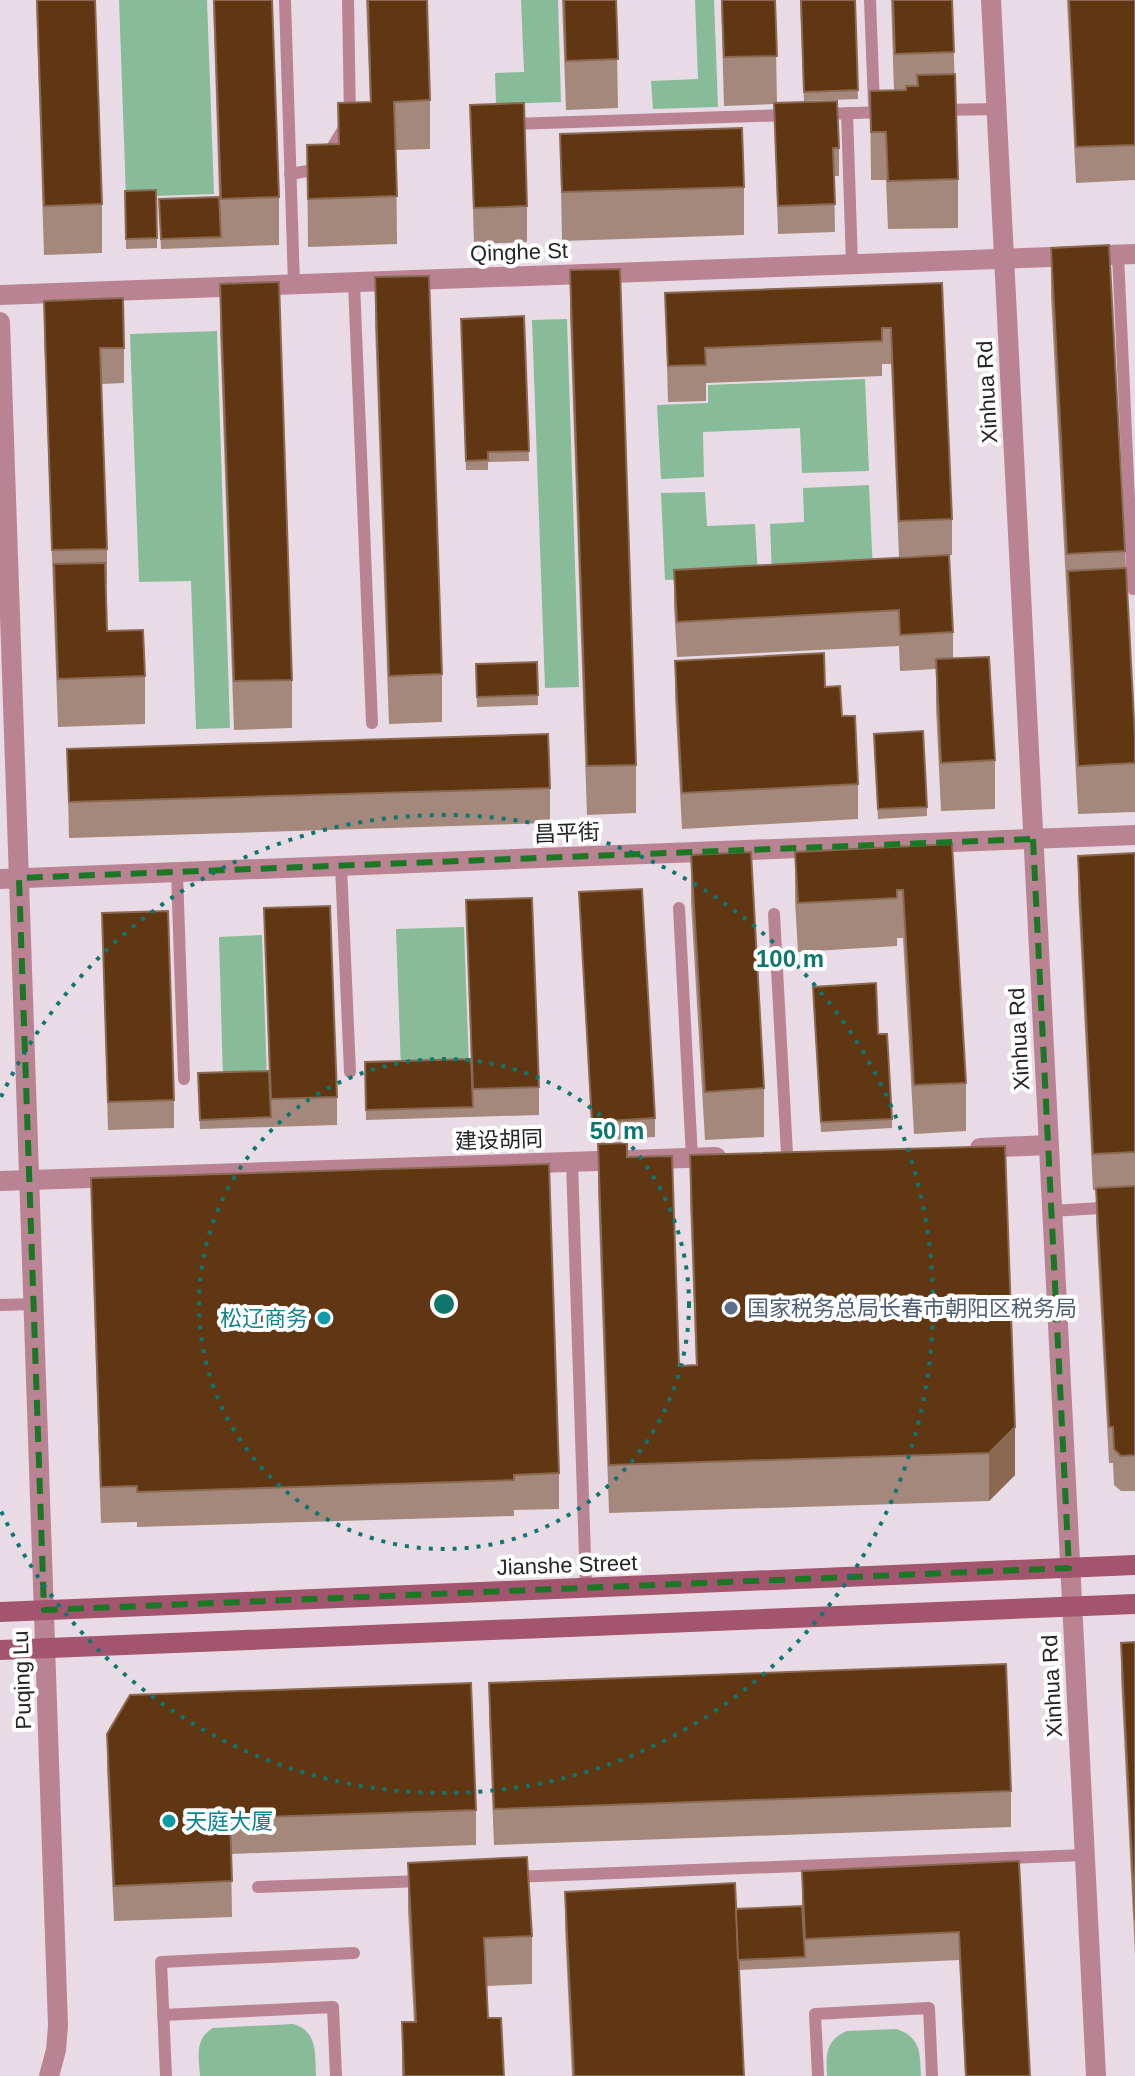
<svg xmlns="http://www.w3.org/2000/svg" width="1135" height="2076" font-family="Helvetica,'Noto Sans SC',sans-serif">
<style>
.green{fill:#88bc98}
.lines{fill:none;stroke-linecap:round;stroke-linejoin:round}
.service{stroke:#ba8393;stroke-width:12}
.minor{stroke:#ba8393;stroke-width:20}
.tertiary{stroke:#ba8393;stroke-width:20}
.secondary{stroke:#a3546e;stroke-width:20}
.wall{fill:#a4887c}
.shaded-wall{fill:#8a6852}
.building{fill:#613612;stroke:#8a6852;stroke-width:2}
.marked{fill:none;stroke:#1b7625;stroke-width:6;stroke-dasharray:16 10;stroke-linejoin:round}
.ring{fill:none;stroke:#0f766e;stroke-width:4;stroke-dasharray:4 8}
.service-dot{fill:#5c6f8a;stroke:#fff;stroke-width:3}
.culture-dot{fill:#0f9aa8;stroke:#fff;stroke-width:3}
.labels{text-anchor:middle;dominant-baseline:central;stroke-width:8;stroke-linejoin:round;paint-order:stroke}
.street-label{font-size:22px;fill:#272327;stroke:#fff}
.service-label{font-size:22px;fill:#4e5e75;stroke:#fff;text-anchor:start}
.culture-label{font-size:22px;fill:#0d838f;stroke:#fff;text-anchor:end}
.centre{fill:#0f766e;stroke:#fff;stroke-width:4}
.ring-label{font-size:24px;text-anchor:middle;font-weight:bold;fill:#0f766e;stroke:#fff;stroke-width:8;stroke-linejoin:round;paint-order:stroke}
</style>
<rect width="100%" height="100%" fill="#e8dbe6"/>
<g class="green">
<path d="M119,0H207L214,194L126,197Z"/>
<path d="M521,0H558L561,102L496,104L495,73L524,72Z"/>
<path d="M695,0H714L718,107L653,109L651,81L698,79Z"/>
<path d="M567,319L579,687L545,688L532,320Z"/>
<path d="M217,331L230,728L196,729L191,581L139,582L130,334Z"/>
<path d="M865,379L869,471L802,473L800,428L703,432L704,477L661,479L657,405L708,403V385Z"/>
<path d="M869,485L873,572L772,576L770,524L804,522L803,488Z"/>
<path d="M705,492L707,526L755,524L758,577L665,580L661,493Z"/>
<path d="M464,927L469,1068L401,1070L396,929Z"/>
<path d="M262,935L267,1078L223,1080L219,937Z"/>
<path d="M293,2024C318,2031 315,2054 316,2076H200C199,2057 194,2039 213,2028Z"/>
<path d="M896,2029C921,2037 920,2053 921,2076H827C826,2056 825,2040 847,2031Z"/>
</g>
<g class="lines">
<g class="service">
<path d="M285,0L294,285"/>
<path d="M870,0L874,105"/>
<path d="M943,110L996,109"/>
<path d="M847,113L852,264"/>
<path d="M823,114L885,112"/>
<path d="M512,124L789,115"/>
<path d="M290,174L319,169L350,118L348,0"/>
<path d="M1118,255L1133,589H1135"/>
<path d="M354,283L372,723"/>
<path d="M341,866L350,1072"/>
<path d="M177,872L184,1079"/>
<path d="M679,908L692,1158"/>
<path d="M774,914L787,1154"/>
<path d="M572,1162L586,1588"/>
<path d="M1051,1211L1135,1206"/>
<path d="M0,1305L34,1304"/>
<path d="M512,1877L1085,1855"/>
<path d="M258,1887L422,1881"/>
<path d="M163,2015L333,2007L336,2076"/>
<path d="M166,2076L161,1962L354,1953"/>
<path d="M818,2076L815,2014L929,2008L932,2076"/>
</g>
<g class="minor">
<path d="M980,1148L1048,1145"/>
<path d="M0,1181L716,1157"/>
</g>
<g class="tertiary">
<path d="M991,0L1096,2076"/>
<path d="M0,295L1135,254"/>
<path d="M0,322L58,2026L56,2050L49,2076"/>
<path d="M0,879L1135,835"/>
</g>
<g class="secondary">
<path d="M0,1612L1135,1565"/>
<path d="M0,1650L1135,1604"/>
</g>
</g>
<g class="wall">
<path d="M36,0H95L102,204V253L44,255Z"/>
<path d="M213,0H272L279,197V245L161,249L159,199L219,197Z"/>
<path d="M366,0H427L430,100V149L396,150L397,244L308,247L307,145L338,144V103L370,102Z"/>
<path d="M562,0H616L618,108L566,110Z"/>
<path d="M721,0H775L777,103L839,148V176H834L835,232L778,234L774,104L724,106Z"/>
<path d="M800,0H855L858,99L804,101Z"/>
<path d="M891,0H952L958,179V228L888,229L886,180H871L870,91L894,90Z"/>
<path d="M1067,0H1135V180L1076,183Z"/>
<path d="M470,105L527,206V242L474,244Z"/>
<path d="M560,134L744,187V235L562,241Z"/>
<path d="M156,190L157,248L126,249L125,191Z"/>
<path d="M1051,248L1125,551L1135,739V812L1078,814L1051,296Z"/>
<path d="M570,270L636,765V813L587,815L570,318Z"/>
<path d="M375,277L442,674V722L389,724L375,326Z"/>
<path d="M942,283L952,519V555L899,557L891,364H882V376L706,383V401L668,402L665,293Z"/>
<path d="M220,284L292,680V728L234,730L220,332Z"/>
<path d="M44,301L124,348V383L101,384L107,549V584H105L107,631L145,676V724L58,727L44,336Z"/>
<path d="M524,316L529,461L488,462V470H466L461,319Z"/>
<path d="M949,555L953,632V658L995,760V809L941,811L936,707V669L900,671L899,646L677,657L674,606V570Z"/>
<path d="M675,661L825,687L842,716L858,784V819L682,829L675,697Z"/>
<path d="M537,662L538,705L477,707L476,664Z"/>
<path d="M874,744L927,807V816L878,819Z"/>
<path d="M67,749L550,788V823L69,838Z"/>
<path d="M952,844L966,1083V1131L914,1134L903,938H897V946L798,952L795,901V852Z"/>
<path d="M1135,853V1491H1121L1114,1485L1113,1463H1109L1096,1223V1190H1093L1078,892V856Z"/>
<path d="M691,855L764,1088V1137L705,1140L691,903Z"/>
<path d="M579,892L655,1118V1137L592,1141Z"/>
<path d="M466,900L539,1087V1115L366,1120L365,1062L471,1059Z"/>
<path d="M264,908L337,1097V1125L200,1129L198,1073L269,1071Z"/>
<path d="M102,913L174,1100V1128L108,1130Z"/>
<path d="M813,996L878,1034L892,1119V1128L821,1132Z"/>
<path d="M598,1144L627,1157L679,1366L696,1365L690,1204V1155L1015,1475L989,1501L609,1513L598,1192Z"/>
<path d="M91,1178L559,1473V1509L514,1510V1516L137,1527V1522L101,1523L91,1214Z"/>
<path d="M1135,1642V1955L1121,1678V1643Z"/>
<path d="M489,1683L1011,1791V1827L494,1845L489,1718Z"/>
<path d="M107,1734L476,1810V1845L231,1854L232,1917L114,1921L107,1769Z"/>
<path d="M1019,1861L1030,2076H965L959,1960L739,1970L744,2076H572L565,1927V1892L736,1909L802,1906V1871Z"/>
<path d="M408,1863L532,1936V1984L487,1986L488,2018L504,2076H402V2022H414L408,1911Z"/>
</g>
<path class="shaded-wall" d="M1015,1427V1475L989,1501V1453Z"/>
<g class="building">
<path d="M37,0H95L102,204L44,206Z"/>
<path d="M214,0H272L279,197L221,199Z"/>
<path d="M368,0H427L430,100L394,102L397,196L308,199L307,145L339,144L338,103L371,102Z"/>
<path d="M564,0H616L618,59L566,61Z"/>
<path d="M722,0H775L777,56L724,57Z"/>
<path d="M801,0H855L858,90L804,92Z"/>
<path d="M893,0H952L954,52L895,54Z"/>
<path d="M1069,0H1135V145L1076,147Z"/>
<path d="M955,74L958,179L888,181L886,132H871L870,91L906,90V86H918L917,75Z"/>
<path d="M837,101L839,148H833L835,204L778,206L774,103Z"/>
<path d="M524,103L527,206L474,208L470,105Z"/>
<path d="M742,128L744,187L562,192L560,134Z"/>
<path d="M156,190L157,238L126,239L125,191Z"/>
<path d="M219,197L221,237L161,239L159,199Z"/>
<path d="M1109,245L1125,551L1067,554L1051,248Z"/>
<path d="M620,269L636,765L587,766L570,270Z"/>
<path d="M429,276L442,674L389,676L375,277Z"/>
<path d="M279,282L292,680L234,681L220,284Z"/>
<path d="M942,283L952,519L899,521L891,328H882V341L705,348L706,365L668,366L665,293Z"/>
<path d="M123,298L124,348H100L107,549L52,550L44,301Z"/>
<path d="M524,316L529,451L488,452V460L466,461L461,319Z"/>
<path d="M949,555L953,632L900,635L899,610L677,622L674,570Z"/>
<path d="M105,563L107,631L143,630L145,676L58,679L54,564Z"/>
<path d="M1126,568L1135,739V763L1078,766L1068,571Z"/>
<path d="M824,653L825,687L840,686L842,716H855L858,784L682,793L675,661Z"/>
<path d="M989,657L995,760L941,763L936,659Z"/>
<path d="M537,662L538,695L477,697L476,664Z"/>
<path d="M923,731L927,807L878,809L874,734Z"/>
<path d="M548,734L550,788L69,802L67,749Z"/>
<path d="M952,844L966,1083L914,1085L903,890H897V898L798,903L795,852Z"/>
<path d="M751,852L764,1088L705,1092L691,855Z"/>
<path d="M1135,853V1152L1093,1154L1078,856Z"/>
<path d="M642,889L655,1118L592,1122L579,892Z"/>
<path d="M532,898L539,1087L473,1089L466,900Z"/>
<path d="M330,906L337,1097L271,1099L264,908Z"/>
<path d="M168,911L174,1100L108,1102L102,913Z"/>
<path d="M876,983L878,1034H887L892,1119L821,1122L813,987Z"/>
<path d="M471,1059L473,1107L366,1110L365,1062Z"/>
<path d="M269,1071L271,1117L200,1120L198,1073Z"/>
<path d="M627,1143V1157L672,1156L679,1366L697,1365L690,1155L1005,1146L1015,1427L989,1453L609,1465L598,1144Z"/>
<path d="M549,1164L559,1473L514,1475V1480L137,1492V1486L101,1487L91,1178Z"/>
<path d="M1135,1186V1455L1121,1456L1114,1449L1113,1427H1109L1096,1188Z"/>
<path d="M1135,1642V1920L1121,1643Z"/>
<path d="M1006,1664L1011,1791L494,1809L489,1683Z"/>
<path d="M471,1683L476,1810L230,1818L232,1881L114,1886L107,1734L130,1695Z"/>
<path d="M527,1857L532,1936L484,1938L488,2018H501L504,2076H404L402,2022H416L408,1863Z"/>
<path d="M1019,1861L1030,2076H966L959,1932L805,1939L802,1871Z"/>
<path d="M735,1883L744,2076H574L565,1892Z"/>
<path d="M802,1906L805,1957L738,1960L736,1909Z"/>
</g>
<path class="marked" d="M1033,839L1069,1568L44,1610L19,878Z"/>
<g class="ring">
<circle cx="444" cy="1304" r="245"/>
<path d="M1 1097A489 489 0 1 1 1 1511"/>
</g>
<circle class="service-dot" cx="731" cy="1308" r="8"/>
<g class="culture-dot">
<circle cx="324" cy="1318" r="8"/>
<circle cx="169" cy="1821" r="8"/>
</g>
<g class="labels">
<g class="street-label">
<text transform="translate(519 252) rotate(-2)">Qinghe St</text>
<text transform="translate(987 392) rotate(-93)">Xinhua Rd</text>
<text transform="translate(567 833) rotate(-2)">昌平街</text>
<text transform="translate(1019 1039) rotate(-93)">Xinhua Rd</text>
<text transform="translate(499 1140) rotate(-2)">建设胡同</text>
<text transform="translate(567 1565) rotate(-2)">Jianshe Street</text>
<text transform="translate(22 1680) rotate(-92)">Puqing Lu</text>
<text transform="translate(1052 1686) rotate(-93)">Xinhua Rd</text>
</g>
<g class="service-label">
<text x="747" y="1308">国家税务总局长春市朝阳区税务局</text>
</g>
<g class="culture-label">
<text x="308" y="1318">松辽商务</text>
<text x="185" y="1821" text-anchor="start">天庭大厦</text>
</g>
</g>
<circle cx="444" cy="1304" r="12" class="centre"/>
<g class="ring-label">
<text x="790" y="967">100 m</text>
<text x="617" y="1139">50 m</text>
</g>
</svg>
